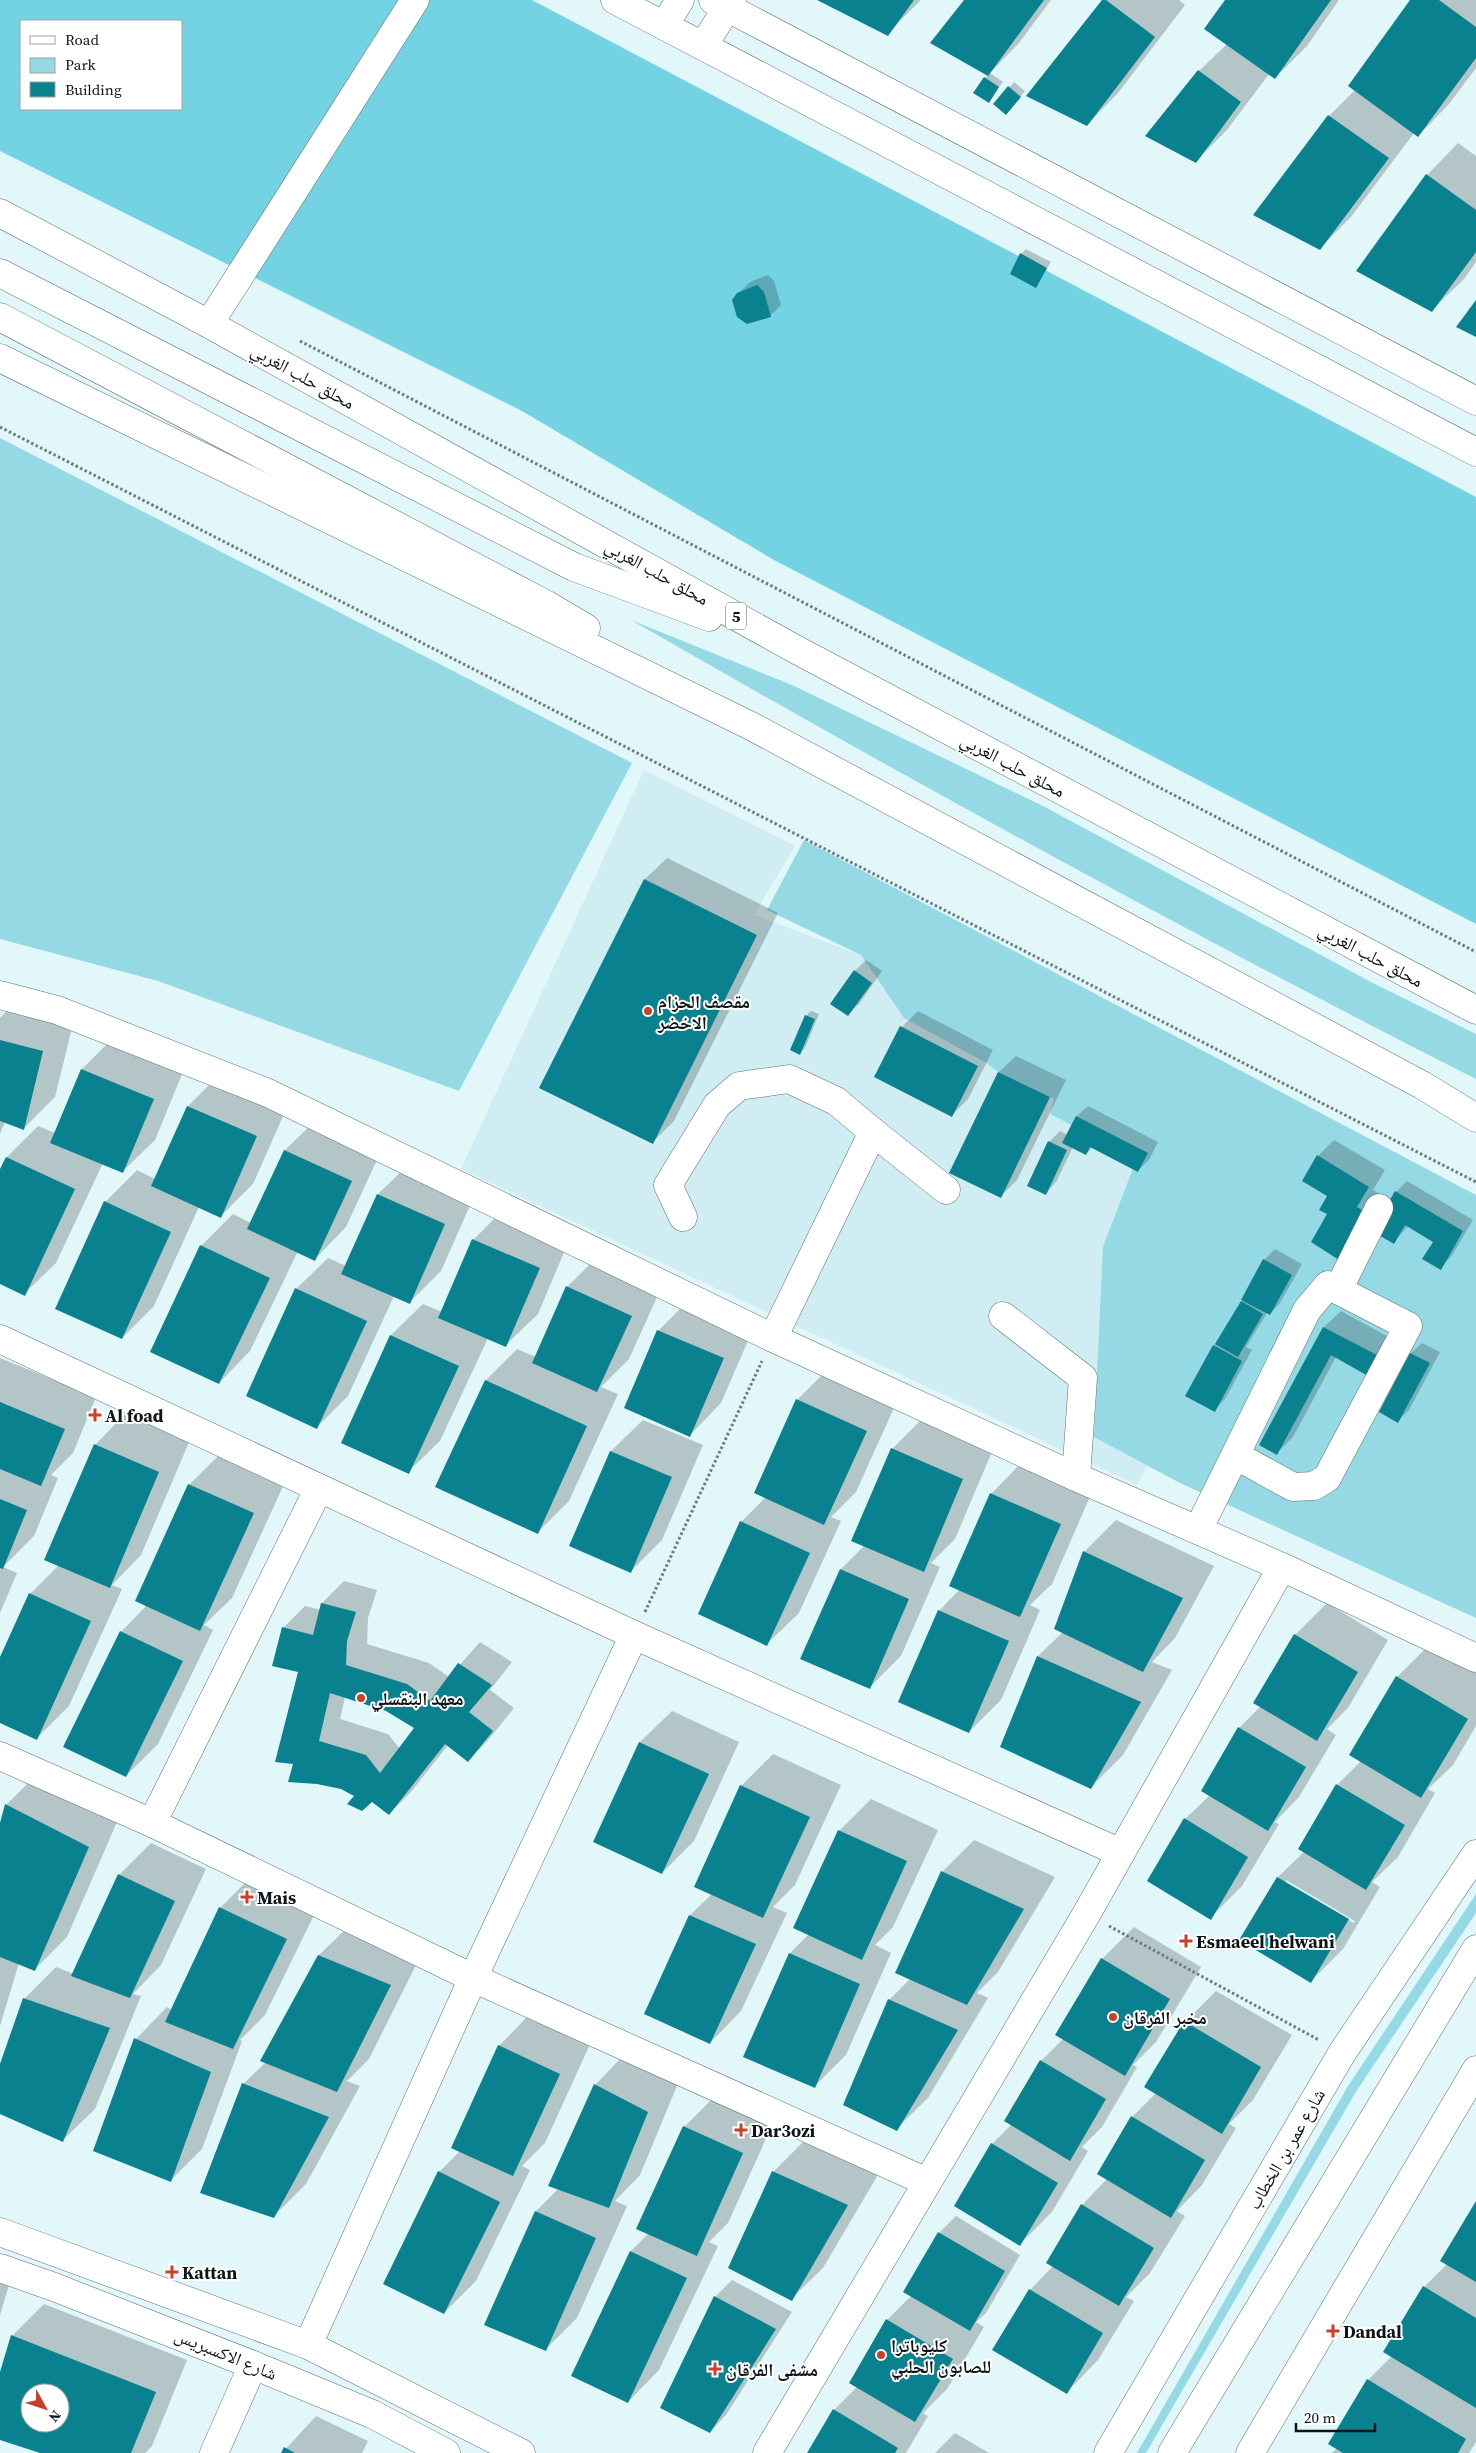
<svg xmlns="http://www.w3.org/2000/svg" width="1476" height="2453" font-family="'Source Serif 4','Noto Naskh Arabic',serif">
<style>
.built{fill:#cfedf2}
.green{fill:#94d9e4}
.forest{fill:#73d3e2;fill-rule:evenodd}
.shadow{fill:#0003;fill-rule:evenodd}
.building{fill:#0a818e;fill-rule:evenodd}
.lines{fill:none;stroke-linecap:round;stroke-linejoin:round}
.minor-casing{stroke:#5e7073;stroke-width:29}
.highway-casing{stroke:#5e7073;stroke-width:29}
.path{stroke:#6e7b7d;stroke-width:3;stroke-dasharray:2.5 2.5;stroke-linecap:butt}
.minor{stroke:#fff;stroke-width:28}
.highway{stroke:#fff;stroke-width:28}
.poi-dot{fill:#ca3f29;stroke:#fff;stroke-width:2}
.labels{text-anchor:middle;dominant-baseline:central;stroke-width:4;stroke-linejoin:round;paint-order:stroke}
.shield{fill:#fff;stroke:#565b5c;stroke-width:1}
.shield-label{font-size:16px;font-weight:bold;fill:#0e1516}
.street-label{font-size:18px;fill:#0e1516;stroke:#fff}
.poi-label{font-size:18px;font-weight:bold;fill:#0e1516;stroke:#fff;text-anchor:start}
</style>
<rect width="100%" height="100%" fill="#e2f7fa"/>
<path class="built" d="M644,770L795,846L754,915L861,955L904,1018L988,1064L998,1072L1054,1099L1324,1135L1137,1485L461,1169Z"/>
<g class="green">
<path d="M0,438L632,763L459,1091L158,981L0,939Z"/>
<path d="M631,620L792,685L1043,806L1371,982L1476,1034V1079C1190,934 909,780 631,620Z"/>
<path d="M804,840L1476,1195V1618L1180,1483L1094,1437L1103,1247L1137,1158L1050,1114L1054,1099L998,1072L988,1064L904,1018L861,955L767,910Z"/>
<path d="M1476,1894V1913L1357,2090L1146,2453H1137L1348,2086Z"/>
</g>
<path class="forest" d="M0,0H532L1476,497V924L774,560L522,411L0,151ZM21,21H181V109H21Z"/>
<g class="shadow">
<path d="M820,0H921L887,34Z"/>
<path d="M965,0H1051L1019,43L990,73L1003,82L988,101L985,78L988,75Z"/>
<path d="M1104,0H1179L1185,5L1118,93L1087,125Z"/>
<path d="M1226,0H1339L1307,46L1275,78L1269,74L1227,130L1195,162L1199,71L1227,44Z"/>
<path d="M1412,0H1476V68L1449,104L1418,136L1414,133L1351,217L1319,249L1329,116L1355,90Z"/>
<path d="M1014,82L1025,91L1011,108L995,104Z"/>
<path d="M1458,143L1476,156V262L1464,279L1432,310L1427,175Z"/>
<path d="M1026,249L1051,262L1036,286L1021,254Z"/>
<path d="M768,275L774,281L781,305L770,316L738,294L750,282Z"/>
<path d="M667,858L778,913L674,1121L652,1143L645,879Z"/>
<path d="M866,960L882,971L859,1004L848,1014L855,971Z"/>
<path d="M13,1004L74,1020L55,1097L23,1129L5,1122L0,1134V1018Z"/>
<path d="M811,1011L819,1014L805,1048L800,1053L806,1016Z"/>
<path d="M918,1011L993,1050L968,1099L952,1115L902,1027Z"/>
<path d="M113,1038L185,1067L155,1140L123,1171L103,1163L56,1263L24,1294L0,1283V1172L7,1157L38,1126L55,1133L82,1069Z"/>
<path d="M1016,1056L1066,1080L1017,1180L1001,1196L951,1172L999,1072Z"/>
<path d="M219,1075L288,1105L253,1184L221,1216L199,1207L154,1306L122,1338L105,1202L137,1170L155,1179L188,1106Z"/>
<path d="M1088,1106L1158,1142L1149,1160L1138,1170L1093,1147L1086,1154L1073,1147L1056,1182L1046,1193L1049,1142L1060,1131L1068,1135L1077,1116Z"/>
<path d="M317,1119L382,1149L346,1227L315,1259L298,1251L250,1351L219,1383L201,1246L233,1214L251,1223L285,1150Z"/>
<path d="M1334,1140L1385,1170L1373,1190L1383,1196L1356,1242L1329,1214V1196L1318,1156Z"/>
<path d="M410,1163L476,1192L441,1271L409,1303L394,1296L348,1396L317,1427L296,1289L328,1258L346,1266L378,1194Z"/>
<path d="M1407,1181L1473,1220L1451,1257L1440,1268L1434,1242L1408,1226L1394,1242L1396,1192Z"/>
<path d="M505,1208L571,1236L538,1314L506,1345L488,1338L440,1441L408,1472L342,1442L391,1335L423,1304L442,1312L473,1240Z"/>
<path d="M1275,1249L1302,1264L1280,1303L1270,1314L1267,1313L1246,1347L1252,1350L1225,1399L1214,1410V1346L1244,1300L1264,1260Z"/>
<path d="M599,1255L663,1284L629,1359L601,1387L618,1394L569,1501L537,1533L437,1487L486,1380L517,1349L536,1357L567,1287Z"/>
<path d="M690,1299L754,1327L721,1403L690,1435L658,1331Z"/>
<path d="M1341,1311L1394,1340L1384,1358L1336,1357L1293,1437L1277,1453L1260,1445L1324,1327Z"/>
<path d="M1422,1343L1440,1352L1409,1410L1398,1421L1381,1412L1411,1353Z"/>
<path d="M0,1358L96,1397L73,1453L51,1475L58,1478L34,1536L3,1567L17,1573L0,1613Z"/>
<path d="M829,1368L898,1399L856,1492L831,1517L841,1521L799,1613L767,1644L741,1522L766,1497L797,1400Z"/>
<path d="M126,1413L190,1440L141,1555L112,1585L122,1589L69,1706L37,1738L0,1721V1660L30,1594L59,1565L95,1445Z"/>
<path d="M924,1417L994,1447L955,1539L931,1563L940,1567L901,1656L869,1688L841,1569L865,1545L892,1449Z"/>
<path d="M643,1420L703,1445L662,1540L630,1572L570,1546L611,1451Z"/>
<path d="M221,1453L285,1482L232,1598L204,1625L213,1630L158,1744L126,1776L121,1632L147,1605L137,1601L190,1484Z"/>
<path d="M1022,1462L1092,1492L1052,1584L1030,1605L1040,1610L1001,1700L969,1732L939,1611L960,1589L991,1494Z"/>
<path d="M1116,1520L1214,1566L1175,1638L1152,1662L1172,1670L1123,1755L1091,1787L1001,1746L1038,1656L1063,1632L1055,1629L1085,1551Z"/>
<path d="M344,1581L377,1590L368,1618L367,1644L429,1663L449,1677L480,1642L512,1662L490,1690L514,1708L489,1739L468,1761L448,1745L411,1792L389,1814L372,1800L356,1795L295,1763L300,1672L283,1628L305,1606L321,1610L322,1603ZM345,1697L387,1710L416,1728L400,1749L388,1734L340,1719Z"/>
<path d="M1327,1603L1388,1640L1348,1708L1327,1729L1336,1735L1299,1797L1275,1822L1279,1824L1242,1886L1210,1918L1185,1819L1210,1795L1239,1728L1261,1706L1295,1635Z"/>
<path d="M1429,1645L1476,1673V1726L1453,1765L1428,1789L1435,1793L1398,1857L1372,1882L1380,1887L1343,1949L1311,1981L1241,1940L1278,1877L1304,1852L1337,1785L1361,1761L1351,1755L1397,1677ZM1286,1880L1355,1921L1354,1923L1286,1883Z"/>
<path d="M672,1711L739,1742L694,1841L662,1873L594,1842L640,1742Z"/>
<path d="M773,1754L841,1785L795,1885L773,1907L787,1913L741,2011L710,2043L646,2014L690,1915L712,1894L741,1786Z"/>
<path d="M38,1773L120,1815L67,1937L35,1969L19,1963L0,2026V1828L6,1805Z"/>
<path d="M871,1799L938,1830L893,1927L875,1945L891,1953L846,2055L814,2087L790,1953L809,1934L794,1927L839,1831Z"/>
<path d="M974,1840L1055,1877L998,1972L977,1993L988,1998L928,2098L896,2129L889,2000L910,1979L942,1872Z"/>
<path d="M151,1843L206,1869L161,1965L133,1994L141,1996L95,2109L63,2140L0,2113V2067L24,1999L56,1967L74,1974L119,1875Z"/>
<path d="M252,1876L318,1907L265,2015L240,2040L242,2041L202,2149L170,2181L136,2039L167,2007L172,2010L220,1908Z"/>
<path d="M351,1924L422,1953L369,2059L347,2081L360,2086L306,2184L274,2216L243,2084L266,2062L262,2060L319,1955Z"/>
<path d="M1134,1927L1201,1967L1156,2042L1133,2065L1137,2067L1102,2127L1082,2147L1088,2151L1052,2212L1020,2244L992,2144L1012,2124L1041,2061L1064,2038L1102,1959Z"/>
<path d="M1216,1991L1292,2035L1253,2100L1229,2124L1236,2128L1202,2185L1177,2211L1185,2216L1150,2273L1126,2297L1134,2301L1098,2360L1067,2392L1030,2290L1053,2266L1082,2205L1107,2179L1132,2117L1156,2093L1185,2022Z"/>
<path d="M530,2014L591,2042L545,2143L522,2166L530,2170L476,2281L444,2313L439,2172L460,2151L499,2046Z"/>
<path d="M626,2053L679,2081L640,2175L615,2201L627,2206L577,2318L545,2350L536,2211L559,2188L595,2085Z"/>
<path d="M716,2095L774,2121L728,2223L709,2242L718,2246L659,2370L628,2402L631,2251L649,2233L684,2127Z"/>
<path d="M805,2140L879,2173L823,2268L791,2299L773,2172Z"/>
<path d="M1476,2203V2442L1469,2453H1332L1337,2448L1329,2443L1368,2380L1392,2356L1424,2287L1447,2264Z"/>
<path d="M956,2216L1020,2255L986,2313L976,2322L984,2327L947,2389L923,2413L928,2416L906,2453H808L834,2410L857,2387L887,2320L912,2295L939,2233Z"/>
<path d="M0,2271L12,2275L0,2315Z"/>
<path d="M732,2280L792,2312L726,2415L710,2432L662,2407L715,2297Z"/>
<path d="M44,2304L187,2360L152,2446L145,2453H44L0,2439V2376L12,2336ZM30,2393H60V2423H30Z"/>
<path d="M316,2416L368,2441L362,2453H282Z"/>
<path d="M955,2433L989,2453H935Z"/>
</g>
<g class="building">
<path d="M817,0H914L888,36Z"/>
<path d="M964,0H1044L988,76L930,43Z"/>
<path d="M1102,0H1106L1155,37L1087,126L1026,96Z"/>
<path d="M1225,0H1331L1275,79L1204,29Z"/>
<path d="M1410,0H1439L1476,27V58L1418,137L1348,86Z"/>
<path d="M1198,70L1241,102L1196,163L1145,136Z"/>
<path d="M984,77L999,87L989,103L973,93Z"/>
<path d="M1008,86L1021,97L1006,115L993,104Z"/>
<path d="M1328,115L1389,158L1320,250L1253,215Z"/>
<path d="M1426,174L1476,210V252L1432,312L1356,271Z"/>
<path d="M1020,253L1047,268L1036,288L1010,274Z"/>
<path d="M757,285L764,292L771,317L747,324L737,317L732,300L737,293Z"/>
<path d="M1476,300V337L1456,327Z"/>
<path d="M644,879L757,935L653,1144L539,1088Z"/>
<path d="M854,970L872,983L848,1016L830,1004Z"/>
<path d="M805,1015L815,1019L800,1055L790,1050Z"/>
<path d="M900,1026L978,1066L952,1117L874,1077Z"/>
<path d="M0,1040L43,1051L24,1130L0,1121Z"/>
<path d="M81,1069L154,1099L123,1173L50,1143Z"/>
<path d="M998,1072L1050,1097L1001,1198L949,1173Z"/>
<path d="M187,1106L257,1136L221,1218L151,1186Z"/>
<path d="M1076,1116L1148,1153L1138,1172L1090,1147L1086,1155L1062,1143Z"/>
<path d="M1048,1141L1067,1150L1046,1195L1027,1186Z"/>
<path d="M284,1150L352,1181L315,1261L247,1229Z"/>
<path d="M1317,1155L1369,1187L1357,1207L1367,1213L1339,1260L1311,1242L1327,1214L1319,1210L1327,1196L1302,1181Z"/>
<path d="M6,1157L75,1189L25,1296L0,1284V1169Z"/>
<path d="M1395,1191L1463,1231L1441,1270L1422,1259L1433,1242L1405,1225L1394,1244L1372,1231Z"/>
<path d="M377,1194L445,1224L410,1304L341,1274Z"/>
<path d="M104,1201L171,1232L122,1339L55,1309Z"/>
<path d="M472,1239L540,1268L506,1347L438,1318Z"/>
<path d="M200,1245L270,1278L219,1384L150,1352Z"/>
<path d="M1263,1259L1292,1275L1270,1315L1241,1300Z"/>
<path d="M566,1286L632,1316L597,1392L532,1363Z"/>
<path d="M295,1288L367,1321L317,1429L246,1396Z"/>
<path d="M1241,1301L1263,1314L1238,1357L1215,1344Z"/>
<path d="M1323,1327L1379,1356L1368,1376L1331,1355L1277,1455L1259,1445Z"/>
<path d="M657,1330L724,1358L690,1437L624,1408Z"/>
<path d="M390,1335L459,1366L409,1474L341,1443Z"/>
<path d="M1213,1345L1242,1361L1215,1412L1185,1396Z"/>
<path d="M1410,1353L1430,1363L1398,1423L1379,1412Z"/>
<path d="M485,1380L587,1426L538,1534L435,1487Z"/>
<path d="M796,1399L867,1431L824,1525L754,1493Z"/>
<path d="M0,1402L65,1429L41,1486L0,1469Z"/>
<path d="M94,1444L159,1472L110,1588L44,1560Z"/>
<path d="M891,1448L963,1479L924,1572L851,1541Z"/>
<path d="M610,1451L672,1477L631,1573L569,1546Z"/>
<path d="M188,1484L254,1513L200,1631L135,1601Z"/>
<path d="M990,1493L1061,1524L1020,1617L949,1586Z"/>
<path d="M0,1499L27,1510L3,1569L0,1568Z"/>
<path d="M740,1521L810,1553L767,1646L698,1614Z"/>
<path d="M1083,1551L1183,1598L1143,1672L1054,1629Z"/>
<path d="M840,1569L909,1599L870,1689L800,1659Z"/>
<path d="M29,1593L91,1621L37,1740L0,1723V1657Z"/>
<path d="M321,1603L356,1612L347,1641L346,1665L407,1684L430,1701L458,1663L492,1685L469,1712L493,1731L468,1762L445,1744L389,1815L372,1802L362,1811L347,1804L354,1796L341,1789L317,1784L288,1782L293,1764L275,1762L298,1672L272,1666L282,1627L313,1635ZM330,1693L386,1711L414,1728L380,1773L366,1755L319,1741Z"/>
<path d="M938,1610L1009,1641L969,1733L898,1702Z"/>
<path d="M120,1631L183,1661L126,1777L63,1747Z"/>
<path d="M1294,1634L1358,1672L1317,1741L1253,1703Z"/>
<path d="M1037,1656L1141,1702L1091,1789L1000,1747Z"/>
<path d="M1396,1676L1468,1719L1421,1798L1349,1755Z"/>
<path d="M1238,1727L1306,1767L1268,1831L1201,1791Z"/>
<path d="M639,1742L709,1774L662,1874L593,1842Z"/>
<path d="M1336,1784L1405,1825L1366,1890L1298,1849Z"/>
<path d="M740,1785L810,1817L763,1918L694,1887Z"/>
<path d="M5,1804L89,1847L35,1971L0,1957V1823Z"/>
<path d="M1184,1818L1248,1857L1211,1920L1147,1881Z"/>
<path d="M838,1830L907,1861L862,1960L793,1928Z"/>
<path d="M941,1871L1024,1909L967,2005L895,1973Z"/>
<path d="M118,1874L175,1901L130,1998L71,1976Z"/>
<path d="M1277,1877L1349,1919L1311,1983L1239,1940Z"/>
<path d="M219,1907L287,1939L233,2049L165,2022Z"/>
<path d="M689,1915L756,1944L710,2044L644,2014Z"/>
<path d="M789,1953L860,1984L815,2088L743,2057Z"/>
<path d="M318,1955L391,1985L337,2092L260,2061Z"/>
<path d="M1101,1958L1170,1999L1125,2076L1055,2035Z"/>
<path d="M23,1998L110,2028L63,2142L0,2114V2064Z"/>
<path d="M888,1999L958,2030L897,2131L843,2105Z"/>
<path d="M1184,2021L1261,2067L1222,2134L1144,2087Z"/>
<path d="M134,2038L211,2072L171,2182L93,2151Z"/>
<path d="M498,2045L560,2074L513,2176L451,2148Z"/>
<path d="M1040,2060L1106,2099L1070,2161L1004,2121Z"/>
<path d="M242,2083L329,2117L274,2218L200,2193Z"/>
<path d="M594,2084L648,2112L609,2208L548,2186Z"/>
<path d="M1131,2116L1205,2160L1171,2218L1097,2174Z"/>
<path d="M683,2126L743,2153L697,2256L636,2229Z"/>
<path d="M991,2143L1058,2183L1020,2246L954,2206Z"/>
<path d="M438,2171L500,2202L444,2314L383,2284Z"/>
<path d="M772,2171L848,2205L792,2301L728,2268Z"/>
<path d="M1476,2201V2282L1440,2261Z"/>
<path d="M1081,2204L1154,2248L1119,2306L1046,2263Z"/>
<path d="M535,2211L596,2238L546,2351L484,2325Z"/>
<path d="M938,2232L1005,2271L970,2331L903,2292Z"/>
<path d="M630,2251L687,2278L628,2403L571,2376Z"/>
<path d="M1423,2286L1476,2318V2408L1383,2352Z"/>
<path d="M1029,2289L1103,2333L1067,2394L992,2350Z"/>
<path d="M714,2296L776,2329L710,2433L660,2408Z"/>
<path d="M886,2319L953,2359L915,2422L849,2383Z"/>
<path d="M11,2335L156,2392L131,2453H40L0,2440V2372ZM30,2393H60V2423H30Z"/>
<path d="M1367,2379L1466,2439L1458,2453H1343L1328,2444Z"/>
<path d="M833,2409L898,2448L895,2453H807Z"/>
<path d="M284,2447L295,2453H281Z"/>
</g>
<g class="lines">
<g class="minor-casing">
<g id="minor">
<path d="M615,0L1476,452"/>
<path d="M713,0L1476,401"/>
<path d="M664,26L680,0"/>
<path d="M703,46L732,0"/>
<path d="M209,324L415,0"/>
<path d="M0,995L57,1010L268,1093L773,1338L1076,1477L1282,1567L1476,1658"/>
<path d="M683,1217L668,1185L717,1105L739,1086L789,1079L836,1101L873,1132"/>
<path d="M1338,1290L1379,1208"/>
<path d="M1003,1316L1083,1378L1076,1477"/>
<path d="M773,1338L873,1132L946,1190"/>
<path d="M0,1339L634,1635L1121,1853"/>
<path d="M1198,1530L1307,1310L1328,1285L1408,1326L1327,1478L1314,1486L1293,1487L1235,1455"/>
<path d="M0,1756L152,1823L473,1978L927,2182"/>
<path d="M152,1823L319,1488"/>
<path d="M0,2232L308,2345L521,2453"/>
<path d="M0,2268L54,2287L253,2365L372,2414L446,2453"/>
<path d="M308,2345L473,1978L634,1635"/>
<path d="M214,2453L253,2365"/>
<path d="M767,2453L1087,1913L1282,1567"/>
<path d="M1108,2453L1342,2053L1476,1854"/>
<path d="M1172,2453L1476,1949"/>
<path d="M1250,2453L1476,2070"/>
</g>
</g>
<g class="highway-casing">
<g id="highway">
<path d="M0,213L209,324L795,649L1476,1010"/>
<path d="M0,273L574,567L709,617"/>
<path d="M0,317L547,605L586,628"/>
<path d="M0,358L751,726L1422,1085L1476,1118"/>
</g>
</g>
<g class="path">
<path d="M300,341L1476,952"/>
<path d="M0,427L1476,1182"/>
<path d="M645,1612L762,1361"/>
<path d="M1109,1926L1319,2040"/>
</g>
<use href="#minor" class="minor"/>
<use href="#highway" class="highway"/>
</g>
<g class="poi-dot">
<circle cx="648" cy="1011" r="5"/>
<path d="M92.5 1407.5h5v5h5v5h-5v5h-5v-5h-5v-5h5z"/>
<circle cx="361" cy="1698" r="5"/>
<path d="M244.5 1889.5h5v5h5v5h-5v5h-5v-5h-5v-5h5z"/>
<path d="M1183.5 1933.5h5v5h5v5h-5v5h-5v-5h-5v-5h5z"/>
<circle cx="1113" cy="2017" r="5"/>
<path d="M738.5 2122.5h5v5h5v5h-5v5h-5v-5h-5v-5h5z"/>
<path d="M169.5 2264.5h5v5h5v5h-5v5h-5v-5h-5v-5h5z"/>
<path d="M1330.5 2323.5h5v5h5v5h-5v5h-5v-5h-5v-5h5z"/>
<circle cx="881" cy="2355" r="5"/>
<path d="M712.5 2361.5h5v5h5v5h-5v5h-5v-5h-5v-5h5z"/>
</g>
<g class="labels">
<rect class="shield" x="726" y="602.5" width="20" height="27" rx="4"/>
<g class="shield-label">
<text x="736" y="616">5</text>
</g>
<g class="street-label">
<text transform="translate(303 376) rotate(29)">محلق حلب الغربي</text>
<text transform="translate(657 572) rotate(29)">محلق حلب الغربي</text>
<text transform="translate(1013 765) rotate(28)">محلق حلب الغربي</text>
<text transform="translate(1371 955) rotate(28)">محلق حلب الغربي</text>
<text transform="translate(1286 2149) rotate(-60)">شارع عمر بن الخطاب</text>
<text transform="translate(226 2354) rotate(22)">شارع الاكسبريس</text>
</g>
<g class="poi-label">
<text x="658" y="1001">مقصف الحزام<tspan x="658" dy="21">الاخضر</tspan></text>
<text x="105" y="1415">Al foad</text>
<text x="371" y="1698">معهد البنقسلي</text>
<text x="257" y="1897">Mais</text>
<text x="1196" y="1941">Esmaeel helwani</text>
<text x="1123" y="2017">مخبر الفرقان</text>
<text x="751" y="2130">Dar3ozi</text>
<text x="182" y="2272">Kattan</text>
<text x="1343" y="2331">Dandal</text>
<text x="891" y="2345">كليوباترا<tspan x="891" dy="21">للصابون الحلبي</tspan></text>
<text x="726" y="2369">مشفى الفرقان</text>
</g>
</g>
<rect x="20" y="20" width="162" height="90" fill="#ffffff" stroke="#9fa1a2"/>
<rect x="30" y="36" width="25" height="8" fill="#ffffff" stroke="#9fa1a2"/>
<text x="65" y="45" font-size="15" fill="#0e1516">Road</text>
<rect x="30" y="58" width="25" height="15" fill="#94d9e4" stroke="#9fa1a2"/>
<text x="65" y="70" font-size="15" fill="#0e1516">Park</text>
<rect x="30" y="82" width="25" height="15" fill="#0a818e" stroke="#9fa1a2"/>
<text x="65" y="95" font-size="15" fill="#0e1516">Building</text>
<g transform="translate(45 2408) rotate(130)"><circle r="24" fill="#ffffff" stroke="#9fa1a2"/>
<path d="M0-4L9 19L0 12L-9 19Z" fill="#ca3f29"/>
<text y="-8" font-size="14" font-weight="bold" text-anchor="middle" fill="#0e1516">N</text>
</g>
<path d="M1296 2423v8h79v-8" fill="none" stroke="#0e1516" stroke-width="2.5"/>
<text x="1304" y="2423" font-size="15" fill="#0e1516" stroke="#ffffff" stroke-width="4" paint-order="stroke">20 m</text>
</svg>
